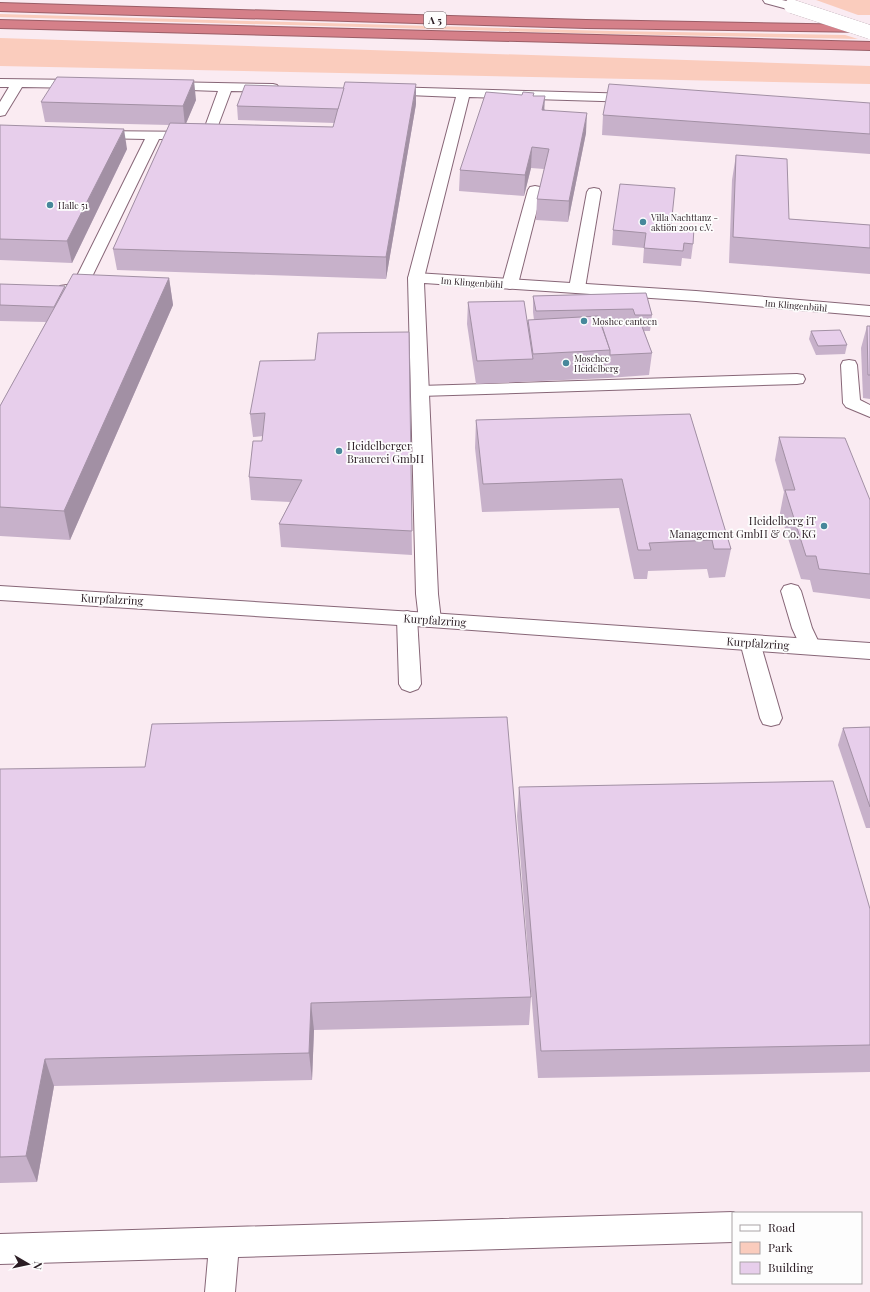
<svg xmlns="http://www.w3.org/2000/svg" width="870" height="1292" font-family="'Playfair Display',serif">
<style>
.green{fill:#faccbd}
.lines{fill:none;stroke-linecap:round;stroke-linejoin:round}
.service-casing{stroke:#876677;stroke-width:2}
.minor-casing{stroke:#876677;stroke-width:2}
.tertiary-casing{stroke:#876677;stroke-width:2}
.secondary-casing{stroke:#876677;stroke-width:2}
.motorway-casing{stroke:#9a5d66;stroke-width:2}
.service{fill:#fff;fill-rule:evenodd}
.minor{fill:#fff;fill-rule:evenodd}
.tertiary{fill:#fff;fill-rule:evenodd}
.secondary{fill:#fff;fill-rule:evenodd}
.motorway{fill:#d58089;fill-rule:evenodd}
.tertiary-bridge-casing{stroke:#876677;stroke-width:14;stroke-linecap:butt}
.tertiary-bridge{stroke:#fff;stroke-width:14}
.wall{fill:#c7b1ca;fill-rule:evenodd}
.shaded-wall{fill:#a290a4}
.building{fill:#e7ceeb;stroke:#a290a4}
.poi-dot{fill:#47889b;stroke:#fdfdfd;stroke-width:1.5}
.labels{text-anchor:middle;dominant-baseline:central;stroke-width:3.5;stroke-linejoin:round;paint-order:stroke}
.far-poi-label{font-size:9px;fill:#2b1d24;stroke:#fdfdfd;text-anchor:start}
.far-street-label{font-size:9px;fill:#2b1d24;stroke:#fdfdfd}
.shield{fill:#fdfdfd;stroke:#6a6065;stroke-width:1}
.shield-label{font-size:10px;font-weight:bold;fill:#2b1d24}
.poi-label{font-size:11px;fill:#2b1d24;stroke:#fdfdfd;text-anchor:start}
.street-label{font-size:11px;fill:#2b1d24;stroke:#fdfdfd}
</style>
<rect width="100%" height="100%" fill="#faebf2"/>
<g class="green">
<path d="M816,0H870V15H858Z"/>
<path d="M0,14L610,31L845,35L858,39L610,34L0,17Z"/>
<path d="M0,38L870,66V84L0,66Z"/>
</g>
<g class="lines">
<g class="service-casing">
<g id="service">
<path d="M0,79L81,80L85,81L87,84L85,87L81,88L22,87L5,115L0,116V102L9,87H0Z"/>
<path d="M166,82L273,84L277,85L279,88L277,91L273,92L231,91L213,139H159L86,289L84,292L78,294L60,292L58,289L60,286L73,284L145,139L97,138L92,137L90,134L92,131L203,132L218,91L162,89L160,86L162,83Z"/>
<path d="M388,87L635,94L640,95L641,98L640,101L635,102L469,97L424,278L421,281L416,283L411,281L408,278L456,97L384,94L382,91L384,88Z"/>
<path d="M535,186L540,187L542,190L518,284L515,287L510,289L505,287L502,284L528,190L530,187Z"/>
<path d="M594,188L599,189L601,192L585,288L583,291L577,293L571,291L569,288L587,192L589,189Z"/>
<path d="M849,360L855,361L857,365L860,400L870,405V417L846,407L843,403L841,365L843,361Z"/>
<path d="M797,374L803,375L805,379L803,383L797,384L420,396L414,395L411,391L414,387L420,386Z"/>
<path d="M791,584L798,586L801,591L812,628L821,647L817,652L810,654L803,652L792,628L781,591L784,586Z"/>
<path d="M407,611L414,613L417,618L421,684L418,689L410,692L402,689L399,684L397,618L400,613Z"/>
<path d="M750,635L757,637L760,642L782,718L779,724L771,726L763,724L760,718L740,642L743,637Z"/>
<path d="M733,1212L735,1213H733V1242L238,1257L235,1292H205L208,1258L0,1264V1234Z"/>
</g>
</g>
<g class="minor-casing">
<path id="minor" d="M416,273L696,291L870,306V316L696,301L424,283L438,594L441,620L438,625L430,627L422,625L419,620L416,594L408,278L410,275Z"/>
</g>
<g class="tertiary-casing">
<path id="tertiary" d="M763,0H782L795,3L797,6L795,9L791,10L765,3Z"/>
</g>
<g class="secondary-casing">
<path id="secondary" d="M0,586L430,613L870,643V659L430,627L0,600Z"/>
</g>
<g class="motorway-casing">
<g id="motorway">
<path d="M0,3L586,20L867,25L870,26V32L586,28L0,11Z"/>
<path d="M0,20L870,42V50L0,28Z"/>
</g>
</g>
<use href="#service" class="service"/>
<use href="#minor" class="minor"/>
<use href="#tertiary" class="tertiary"/>
<use href="#secondary" class="secondary"/>
<use href="#motorway" class="motorway"/>
<g class="tertiary-bridge-casing">
<path id="tertiary-bridge" d="M791,6L870,32"/>
</g>
<use href="#tertiary-bridge" class="tertiary-bridge"/>
</g>
<g class="wall">
<path d="M534,96L545,110L586,133L568,222L536,220L537,199L544,169L531,168L524,196L459,191L460,170Z"/>
<path d="M196,100L186,123L333,127L335,123L238,120L237,106L416,104L386,279L117,270L113,249L169,125L45,122L41,102Z"/>
<path d="M870,103V154L602,135L603,115Z"/>
<path d="M0,125L127,149L72,263L0,260Z"/>
<path d="M736,155L789,219L870,225V274L729,263L732,180Z"/>
<path d="M671,226L693,244L691,259L682,258L681,266L643,263L644,248L612,245L613,230Z"/>
<path d="M169,278L173,305L70,540L0,536V406L46,322L0,321V284L65,287Z"/>
<path d="M646,293L652,315L650,331H644L652,353L649,375L608,378L476,384L467,324L468,302L527,325L528,320H534L533,312V296ZM601,325H632L602,326Z"/>
<path d="M867,326H870V399L863,398L861,348Z"/>
<path d="M811,331L847,345L845,354L816,355L809,339Z"/>
<path d="M409,332L412,555L281,547L279,524L290,502L251,500L249,477L262,441L263,436L253,437L250,414L315,360Z"/>
<path d="M690,414L731,549L725,577L709,578L707,569L648,571L647,579H634L619,508L482,512L475,448L476,420Z"/>
<path d="M779,437L870,500V599L813,592L810,580L801,579L780,513L784,492L775,460Z"/>
<path d="M870,727V828H866L838,745L843,728Z"/>
<path d="M0,769L531,997L529,1025L314,1030L312,1080L54,1086L37,1182L0,1183Z"/>
<path d="M519,787L870,909V1072L538,1078L517,816Z"/>
</g>
<g class="shaded-wall">
<path d="M194,80L196,100L185,126L183,106Z"/>
<path d="M416,84V104L386,279V257Z"/>
<path d="M545,96L544,116L542,110Z"/>
<path d="M587,113L586,133L568,222L569,201Z"/>
<path d="M124,129L127,149L72,263L67,241Z"/>
<path d="M532,147L531,168L524,196L525,175Z"/>
<path d="M169,278L173,305L70,540L64,511Z"/>
<path d="M311,1003L314,1030L312,1080L309,1053Z"/>
<path d="M45,1059L54,1086L37,1182L26,1156Z"/>
</g>
<g class="building">
<path d="M57,77L194,80L183,106L41,102Z"/>
<path d="M345,82L416,84L386,257L113,249L170,123L333,127Z"/>
<path d="M609,84L870,103V134L603,115Z"/>
<path d="M245,85L344,88L338,109L237,106Z"/>
<path d="M486,92L522,95L523,92L534,93L533,96H545L542,110L587,113L569,201L537,199L549,149L532,147L525,175L460,170Z"/>
<path d="M0,125L124,129L67,241L0,239Z"/>
<path d="M736,155L787,159L789,219L870,225V248L733,237Z"/>
<path d="M620,184L675,188L671,226L694,228L693,244L684,243L683,251L644,248L646,233L613,230Z"/>
<path d="M73,274L169,278L64,511L0,507V406Z"/>
<path d="M0,284L65,286L54,307L0,305Z"/>
<path d="M646,293L652,315H635L633,309L536,311L533,296Z"/>
<path d="M524,301L533,359L477,361L468,302Z"/>
<path d="M598,316L610,350L533,354L528,320Z"/>
<path d="M641,324L652,353L610,355V350L602,326Z"/>
<path d="M867,326H870V375H868Z"/>
<path d="M840,330L847,345L818,346L811,331Z"/>
<path d="M409,332L412,531L279,524L302,480L249,477L253,441H262L265,413L250,414L260,361L315,360L318,333Z"/>
<path d="M690,414L731,549H714L712,540L649,543L651,550H638L622,479L483,484L476,420Z"/>
<path d="M779,437L845,438L870,500V574L819,569L816,556H806L785,490H795Z"/>
<path d="M507,717L531,997L311,1003L309,1053L45,1059L26,1156L0,1157V769L145,767L152,724Z"/>
<path d="M870,727V807L843,728Z"/>
<path d="M833,781L870,909V1045L541,1051L519,787Z"/>
</g>
<g class="poi-dot">
<circle cx="50" cy="205" r="4"/>
<circle cx="643" cy="222" r="4"/>
<circle cx="584" cy="321" r="4"/>
<circle cx="566" cy="363" r="4"/>
<circle cx="339" cy="451" r="4"/>
<circle cx="824" cy="526" r="4"/>
</g>
<g class="labels">
<g class="far-poi-label">
<text x="58" y="205">Halle 51</text>
<text x="651" y="217">Villa Nachttanz -<tspan x="651" dy="10">aktiön 2001 e.V.</tspan></text>
<text x="592" y="321">Moshee canteen</text>
<text x="574" y="358">Moschee<tspan x="574" dy="10">Heidelberg</tspan></text>
</g>
<g class="far-street-label">
<text transform="translate(472 282) rotate(4)">Im Klingenbühl</text>
<text transform="translate(796 305) rotate(5)">Im Klingenbühl</text>
</g>
<rect class="shield" x="424" y="12" width="22" height="16" rx="3"/>
<g class="shield-label">
<text x="435" y="20">A 5</text>
</g>
<g class="poi-label">
<text x="347" y="445">Heidelberger<tspan x="347" dy="13">Brauerei GmbH</tspan></text>
<text x="816" y="520" text-anchor="end">Heidelberg iT<tspan x="816" dy="13">Management GmbH &amp; Co. KG</tspan></text>
</g>
<g class="street-label">
<text transform="translate(112 599) rotate(3)">Kurpfalzring</text>
<text transform="translate(435 620) rotate(4)">Kurpfalzring</text>
<text transform="translate(758 643) rotate(4)">Kurpfalzring</text>
</g>
</g>
<rect x="732" y="1212" width="130" height="72" fill="#fdfdfd" stroke="#a9a3a6"/>
<rect x="740" y="1225" width="20" height="6" fill="#ffffff" stroke="#a9a3a6"/>
<text x="768" y="1232" font-size="12" fill="#2b1d24">Road</text>
<rect x="740" y="1242" width="20" height="12" fill="#faccbd" stroke="#a9a3a6"/>
<text x="768" y="1252" font-size="12" fill="#2b1d24">Park</text>
<rect x="740" y="1262" width="20" height="12" fill="#e7ceeb" stroke="#a9a3a6"/>
<text x="768" y="1272" font-size="12" fill="#2b1d24">Building</text>
<g transform="translate(28 1264) rotate(99)" stroke="#fdfdfd" stroke-width="3" paint-order="stroke">
<path d="M0-3L7 15L0 10L-7 15Z" fill="#2b1d24"/>
<text y="-6" font-size="11" font-weight="bold" text-anchor="middle" fill="#2b1d24">N</text>
</g>
</svg>
